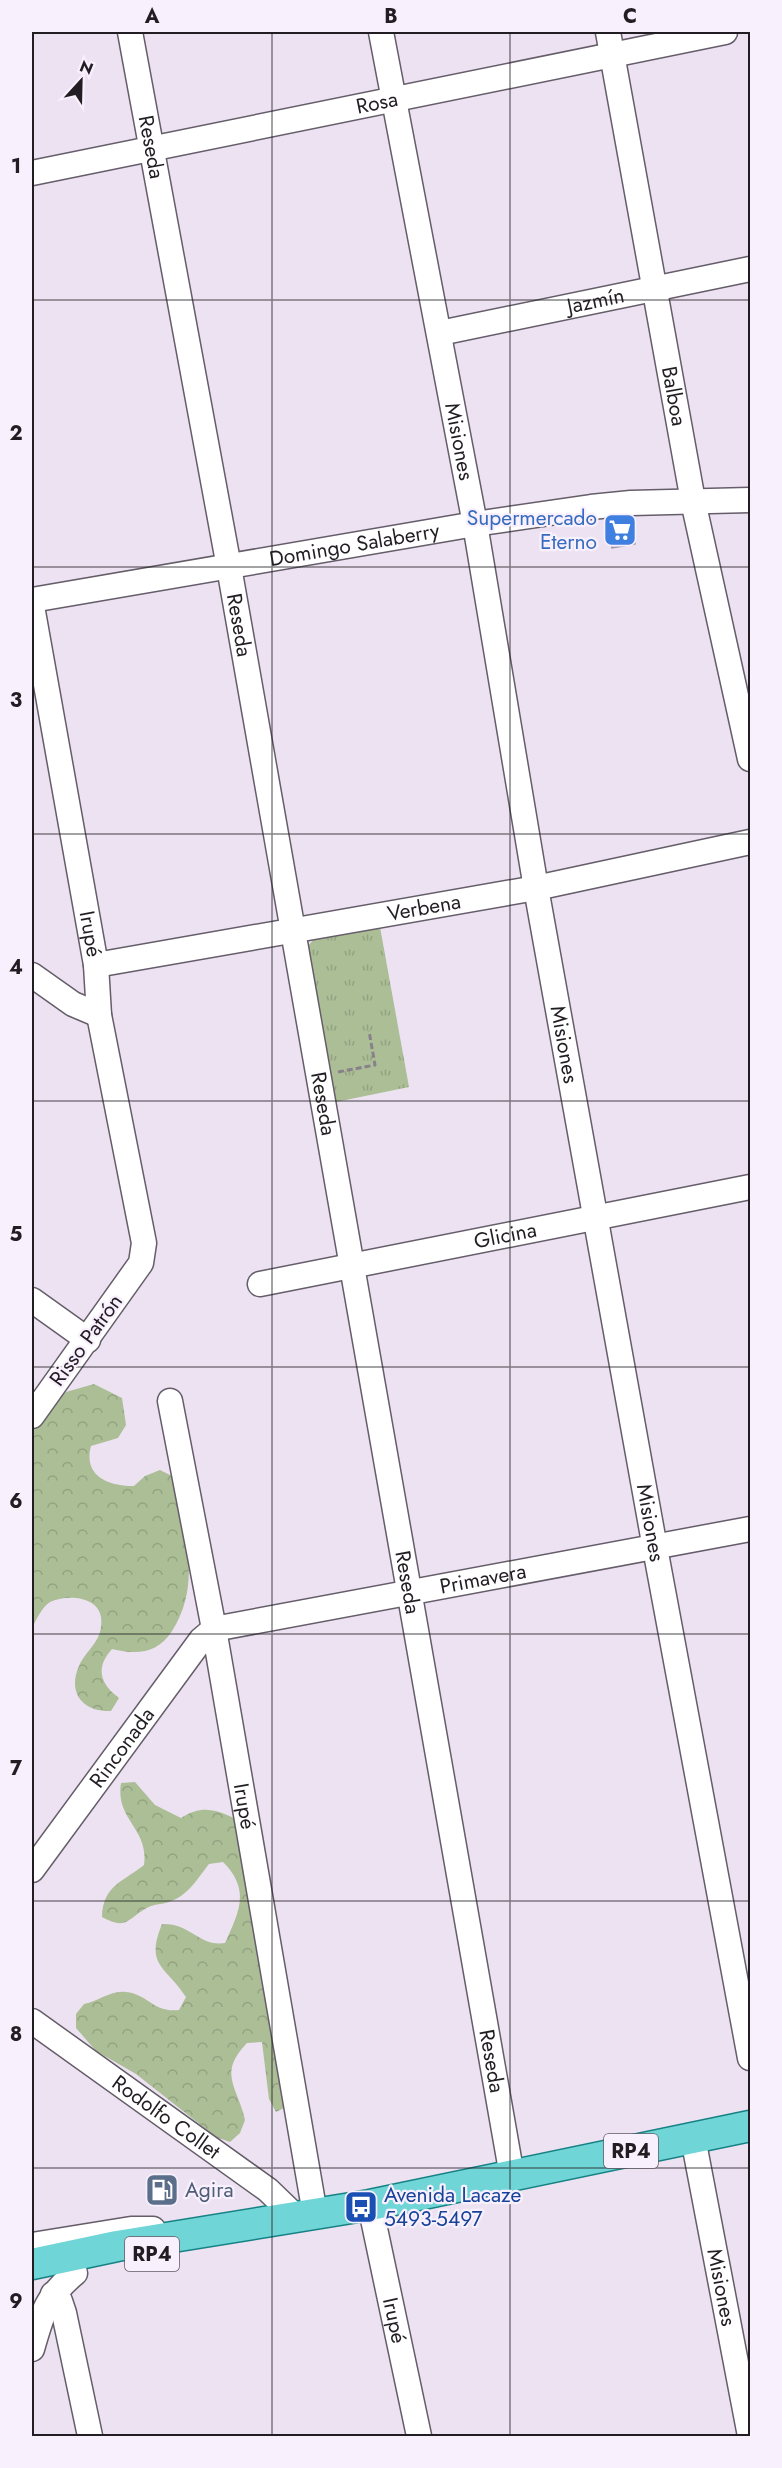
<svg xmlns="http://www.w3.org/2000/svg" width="782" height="2468" font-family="Jost,sans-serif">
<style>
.forest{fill:url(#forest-crowns)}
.park{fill:url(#park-tufts)}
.building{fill:url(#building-cross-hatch);stroke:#9f96a3;stroke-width:1.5}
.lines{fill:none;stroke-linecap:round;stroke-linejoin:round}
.minor-casing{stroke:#655d69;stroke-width:27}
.major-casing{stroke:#178285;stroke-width:33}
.path{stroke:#88818b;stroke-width:3;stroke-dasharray:6 3;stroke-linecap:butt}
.minor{stroke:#fff;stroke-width:24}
.major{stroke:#70d5d6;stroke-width:30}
.grid{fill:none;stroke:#211d22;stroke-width:1.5;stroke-opacity:0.55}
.labels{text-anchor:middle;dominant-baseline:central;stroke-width:4.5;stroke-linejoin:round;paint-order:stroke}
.shield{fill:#f9f0fe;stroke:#625c64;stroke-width:1.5}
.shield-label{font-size:20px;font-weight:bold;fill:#211d22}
.street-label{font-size:21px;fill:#211d22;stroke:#f9f0fe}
.shop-label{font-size:21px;fill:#366cbe;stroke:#f9f0fe;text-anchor:end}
.service-label{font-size:21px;fill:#4e5e75;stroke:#f9f0fe;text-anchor:start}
.transit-label{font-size:21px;fill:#164399;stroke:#f9f0fe;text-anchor:start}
.neatline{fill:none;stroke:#211d22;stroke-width:2}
.grid-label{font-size:20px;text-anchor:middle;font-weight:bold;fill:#211d22}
</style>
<defs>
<pattern id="forest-crowns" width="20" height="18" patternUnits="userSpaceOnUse" patternTransform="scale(1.5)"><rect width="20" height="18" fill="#abbe96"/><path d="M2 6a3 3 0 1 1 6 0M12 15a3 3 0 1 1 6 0" fill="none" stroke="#93a381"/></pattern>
<pattern id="park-tufts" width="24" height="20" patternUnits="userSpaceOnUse" patternTransform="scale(1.5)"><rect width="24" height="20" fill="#abbe96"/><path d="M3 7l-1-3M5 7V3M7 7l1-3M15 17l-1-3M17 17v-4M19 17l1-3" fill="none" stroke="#93a381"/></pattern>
<pattern id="building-cross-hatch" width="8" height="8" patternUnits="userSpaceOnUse" patternTransform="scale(1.5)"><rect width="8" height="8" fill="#d8b1e9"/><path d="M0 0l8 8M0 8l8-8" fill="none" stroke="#b998c8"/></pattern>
</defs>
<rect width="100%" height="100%" fill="#ece2f1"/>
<g class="forest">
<path d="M94,1384L122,1398L126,1425L118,1438L91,1446C83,1476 108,1486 134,1486L145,1476L160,1470L172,1476C184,1527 203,1583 172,1631C157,1654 137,1655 112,1649C95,1668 100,1684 119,1698L111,1711C83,1712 67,1693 79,1666C87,1648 104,1641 101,1617C98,1596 66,1594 50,1602C42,1607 36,1620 32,1628V1433L54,1402L66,1392Z"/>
<path d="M135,1782L155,1805L181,1818C208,1800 225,1815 252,1826L288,2106L276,2112L269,2099L262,2042L247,2043C217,2074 238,2087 245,2120L240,2133L230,2142L216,2137L136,2074L96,2051L76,2028V2014L84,2004C99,2001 111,1990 126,1992C148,1994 153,2013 179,2010L186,1997C165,1965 145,1966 162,1924C191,1923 199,1947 225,1943C239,1912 251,1890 223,1862L209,1864C197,1879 189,1895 169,1902C163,1904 157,1904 151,1906C128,1916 129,1932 102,1917C103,1885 123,1882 144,1865C149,1828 115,1820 121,1783Z"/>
</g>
<path class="park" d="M380,927L409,1087L331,1103L306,948L315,938Z"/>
<path class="building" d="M630,517L635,544L612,548L606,520Z"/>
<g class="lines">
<g class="minor-casing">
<g id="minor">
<path id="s1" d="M130,32L229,567L512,2176"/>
<path id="s2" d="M381,32L475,524L536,888L655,1548L750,2058"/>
<path id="s3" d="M608,32L693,501L750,759"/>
<path id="s4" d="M32,173L725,32"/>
<path id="s5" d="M440,333L750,269"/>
<path id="s6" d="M32,600L475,524L591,507L631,503L750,500"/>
<path id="s7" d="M32,606L96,965L99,1015L144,1243L141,1263L32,1416"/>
<path id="s8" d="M96,965L536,888L750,842"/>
<path d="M32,975L73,1004L99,1015"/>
<path id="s9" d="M260,1284L750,1187"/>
<path d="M32,1300L88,1340"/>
<path id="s10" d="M170,1401L214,1629L315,2214"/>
<path id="s11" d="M32,1870L201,1640L214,1629L750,1529"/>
<path id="s12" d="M32,2021L268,2190L296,2217"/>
<path id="s13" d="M693,2138L750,2436"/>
<path id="s14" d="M370,2205L419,2436"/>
<path d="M32,2245L131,2229H153"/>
<path d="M53,2294L60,2301L64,2313L90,2436"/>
<path d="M32,2349C42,2314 46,2297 75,2273"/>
</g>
</g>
<g class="major-casing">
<path id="major" d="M32,2264L117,2246L370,2205L750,2126"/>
</g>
<path class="path" d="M338,1072L375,1065L369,1031"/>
<use href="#minor" class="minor"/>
<use href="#major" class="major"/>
</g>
<path class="grid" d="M272,32V2436M510,32V2436M32,300H750M32,567H750M32,834H750M32,1101H750M32,1367H750M32,1634H750M32,1901H750M32,2168H750"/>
<defs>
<g id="supermarket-square" transform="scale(1.725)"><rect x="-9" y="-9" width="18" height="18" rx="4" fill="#3f7fe0" stroke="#f9f0fe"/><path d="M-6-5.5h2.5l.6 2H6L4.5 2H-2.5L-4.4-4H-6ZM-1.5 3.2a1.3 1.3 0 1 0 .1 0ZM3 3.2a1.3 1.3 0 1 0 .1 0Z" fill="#fff"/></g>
<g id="fuel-square" transform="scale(1.725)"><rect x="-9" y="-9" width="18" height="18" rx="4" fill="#5c6f8a" stroke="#f9f0fe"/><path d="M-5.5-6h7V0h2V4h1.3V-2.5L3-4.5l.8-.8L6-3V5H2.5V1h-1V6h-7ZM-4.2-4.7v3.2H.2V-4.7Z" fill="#fff"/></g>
<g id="bus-square" transform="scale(1.725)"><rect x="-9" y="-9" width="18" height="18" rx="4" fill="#1a4fb4" stroke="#f9f0fe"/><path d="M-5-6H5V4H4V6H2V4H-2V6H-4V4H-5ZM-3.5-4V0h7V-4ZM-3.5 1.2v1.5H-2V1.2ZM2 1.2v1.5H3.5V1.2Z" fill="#fff"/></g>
</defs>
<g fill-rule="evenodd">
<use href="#supermarket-square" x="620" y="530"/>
<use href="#fuel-square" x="162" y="2190"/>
<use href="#bus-square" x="361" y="2207"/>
</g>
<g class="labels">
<g class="shield">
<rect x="604" y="2134" width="54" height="34" rx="4.5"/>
<rect x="125" y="2237" width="54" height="34" rx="4.5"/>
</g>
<g class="shield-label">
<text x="631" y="2151">RP4</text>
<text x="152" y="2254">RP4</text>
</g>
<g class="street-label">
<text stroke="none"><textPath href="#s4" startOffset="352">Rosa</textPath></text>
<text stroke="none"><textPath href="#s1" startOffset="117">Reseda</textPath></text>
<text stroke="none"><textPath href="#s5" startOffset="159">Jazmín</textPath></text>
<text stroke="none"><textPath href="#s3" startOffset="370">Balboa</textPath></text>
<text stroke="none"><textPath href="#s2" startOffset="417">Misiones</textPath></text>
<text stroke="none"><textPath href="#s6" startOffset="327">Domingo Salaberry</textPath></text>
<text stroke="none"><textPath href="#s1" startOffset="603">Reseda</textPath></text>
<text stroke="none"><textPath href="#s8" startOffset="333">Verbena</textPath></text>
<text stroke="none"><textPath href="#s7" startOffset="333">Irupé</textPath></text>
<text stroke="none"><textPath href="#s2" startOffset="1029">Misiones</textPath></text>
<text stroke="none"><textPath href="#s1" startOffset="1089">Reseda</textPath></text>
<text stroke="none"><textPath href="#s9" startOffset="250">Glicina</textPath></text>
<text transform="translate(86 1340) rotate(-54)">Risso Patrón</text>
<text stroke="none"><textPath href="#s2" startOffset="1515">Misiones</textPath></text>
<text stroke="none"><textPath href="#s11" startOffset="576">Primavera</textPath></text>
<text stroke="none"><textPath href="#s1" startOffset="1575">Reseda</textPath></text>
<text stroke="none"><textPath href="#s11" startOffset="152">Rinconada</textPath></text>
<text stroke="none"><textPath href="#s10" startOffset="412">Irupé</textPath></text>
<text stroke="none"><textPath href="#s1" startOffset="2061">Reseda</textPath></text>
<text stroke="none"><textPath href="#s12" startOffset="165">Rodolfo Collet</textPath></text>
<text stroke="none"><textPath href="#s13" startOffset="152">Misiones</textPath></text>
<text stroke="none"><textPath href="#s14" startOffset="118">Irupé</textPath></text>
</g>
<g class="shop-label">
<text x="597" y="518">Supermercado<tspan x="597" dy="24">Eterno</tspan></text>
</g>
<g class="service-label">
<text x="185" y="2190">Agira</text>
</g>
<g class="transit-label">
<text x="384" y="2195">Avenida Lacaze<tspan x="384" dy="24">5493-5497</tspan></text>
</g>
</g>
<rect width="782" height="2468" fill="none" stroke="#f9f0fe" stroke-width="66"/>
<g transform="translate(81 81) rotate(22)" stroke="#f9f0fe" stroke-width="4.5" paint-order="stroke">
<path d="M0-4.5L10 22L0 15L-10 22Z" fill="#211d22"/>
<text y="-9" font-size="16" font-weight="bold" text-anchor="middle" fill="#211d22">N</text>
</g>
<rect x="33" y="33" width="716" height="2402" class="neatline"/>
<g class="grid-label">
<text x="152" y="23">A</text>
<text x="391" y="23">B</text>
<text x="630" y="23">C</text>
<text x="16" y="173">1</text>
<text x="16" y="440">2</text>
<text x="16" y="707">3</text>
<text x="16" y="974">4</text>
<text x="16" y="1241">5</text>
<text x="16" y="1508">6</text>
<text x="16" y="1775">7</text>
<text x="16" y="2041">8</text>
<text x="16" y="2308">9</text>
</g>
</svg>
